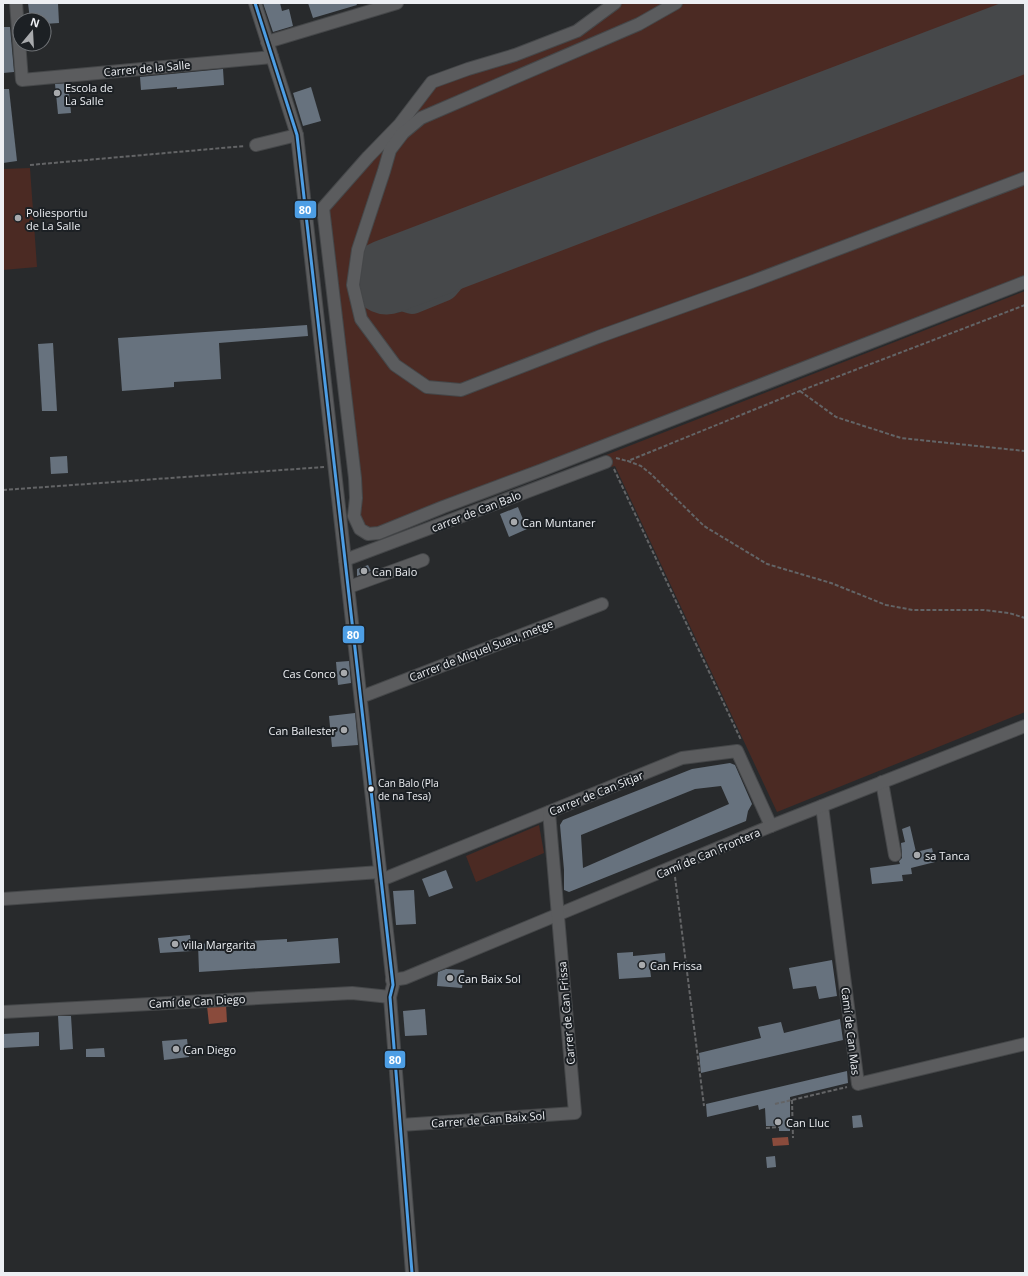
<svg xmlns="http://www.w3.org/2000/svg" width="1028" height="1276" font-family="'Open Sans',sans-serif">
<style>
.green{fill:#4b2a23}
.water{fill:#8a4b3c}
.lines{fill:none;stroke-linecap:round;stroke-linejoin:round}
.taxiway{stroke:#46484a;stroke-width:30}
.runway{stroke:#46484a;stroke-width:75}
.building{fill:#67727e;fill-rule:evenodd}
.minor-casing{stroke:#454749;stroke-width:14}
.path{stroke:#636466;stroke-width:2;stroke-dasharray:4 2;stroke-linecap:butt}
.minor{stroke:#5b5c5e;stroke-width:12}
.bus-1-casing{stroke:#1c2024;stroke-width:6}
.bus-1{stroke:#4d9ee5;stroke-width:3}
.poi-dot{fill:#a8aaad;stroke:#1c2024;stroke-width:1.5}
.bus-dot{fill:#edeff3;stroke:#1c2024;stroke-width:1.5}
.labels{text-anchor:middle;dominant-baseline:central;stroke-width:4;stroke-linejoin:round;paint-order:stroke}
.bus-label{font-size:10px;fill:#edeff3;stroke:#1c2024;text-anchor:start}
.street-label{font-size:11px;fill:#edeff3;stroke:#1c2024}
.poi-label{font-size:11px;fill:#edeff3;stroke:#1c2024;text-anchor:start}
.line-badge{stroke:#1c2024;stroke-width:1.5}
.badge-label{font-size:11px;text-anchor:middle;font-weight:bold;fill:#fff}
</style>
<rect width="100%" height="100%" fill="#282a2c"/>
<g class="green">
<path d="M613,3H1025V13L378,261L397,313L450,292L473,263L1025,55V281L379,533L360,529L323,208L432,82L577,31Z"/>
<path d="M30,168L37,267L3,270V169Z"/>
<path d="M1025,291V712L777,812L615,466L611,467L606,455Z"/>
<path d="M539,825L544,853L476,882L466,856Z"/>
</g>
<g class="water">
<path d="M226,1004L227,1022L209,1024L207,1006Z"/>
<path d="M788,1137L789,1145L773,1146L772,1138Z"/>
</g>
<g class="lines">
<path class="taxiway" d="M484,242L474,251L444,286L412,299L402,296L394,288L390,277L392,269L401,258L414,254L437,256L450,255Z"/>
<path class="runway" d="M387,277L1025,34"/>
</g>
<g class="building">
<path d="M28,3H58L59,23L44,24V20H30Z"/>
<path d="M263,3H280L282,11L289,9L293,26L273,32Z"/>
<path d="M308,3H356L357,5L313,18Z"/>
<path d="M3,27H10L14,72L3,73Z"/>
<path d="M223,69L224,85L177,89V87L141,90L140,77Z"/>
<path d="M68,83L71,113L58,114L55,84Z"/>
<path d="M311,87L321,121L303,126L293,93Z"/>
<path d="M3,89H9L17,161L3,163Z"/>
<path d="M307,325L308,336L219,343L221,379L174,382V387L122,391L118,338Z"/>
<path d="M53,343L57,411H42L38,344Z"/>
<path d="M67,456L68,473L51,474L50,457Z"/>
<path d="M518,507L527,529L509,537L500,514Z"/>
<path d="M368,565L371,571L357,576V569Z"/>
<path d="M349,661L351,683L338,685L336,662Z"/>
<path d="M355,713L358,745L332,747L329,716Z"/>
<path d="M730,763L735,765L752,804L748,811L746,821L569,892L564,890V870L560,825L563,820L692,769ZM721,786L729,804L583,868L581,835L695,789Z"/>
<path d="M910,826L916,852L932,848L935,862L911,868L912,874L902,875L903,881L872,884L870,868L900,864L899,861L902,858V854L901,843L905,842L902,829Z"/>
<path d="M446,870L453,888L429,897L422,879Z"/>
<path d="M414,890L416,924L396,925L393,891Z"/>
<path d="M190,935L192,951L160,953L158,938Z"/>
<path d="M338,938L340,963L199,972L198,944L287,939V942Z"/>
<path d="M633,952V956L665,953L666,967L650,969L651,977L619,979L617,953Z"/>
<path d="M832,960L837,996L819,999L816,986L793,989L789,968Z"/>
<path d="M446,969L464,970L462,988L437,986L438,972Z"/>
<path d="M425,1009L427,1035L405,1036L403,1011Z"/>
<path d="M58,1016H71L73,1049L60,1050Z"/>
<path d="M840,1019L843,1040L701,1073L699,1053L761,1038L758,1027L781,1022L784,1033Z"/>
<path d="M39,1032V1046L3,1048V1034Z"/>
<path d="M187,1039L189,1057L164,1060L162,1041Z"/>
<path d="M104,1048L105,1057H86V1049Z"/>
<path d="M847,1071L848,1083L790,1097V1131H779V1126H766L765,1108L759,1110L758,1105L707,1117L706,1104Z"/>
<path d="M861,1115L863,1127L853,1128L852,1116Z"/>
<path d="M775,1156L776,1167L767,1168L766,1157Z"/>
</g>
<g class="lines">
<g class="minor-casing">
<g id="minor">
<path d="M16,3L22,80L272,57"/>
<path d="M255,3L297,135L393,985L390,997L412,1273"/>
<path d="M615,3L577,31L515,55L468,69L432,82L400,124L368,157L323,208L355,478L356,498L354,516L360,529L368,534L379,533L443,507L542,470L1025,282"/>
<path d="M676,3L639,24L421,118L403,133L390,150L384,171L358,250L353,285L361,319L395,365L427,387L461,390L598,337L751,282L1025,178"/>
<path d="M267,42L397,3"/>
<path d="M256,145L297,135"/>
<path d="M345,560L606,462"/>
<path d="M349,587L423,560"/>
<path d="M361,697L602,604"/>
<path d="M882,782L895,855"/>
<path d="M822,806L858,1084L1025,1044"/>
<path d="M381,880L682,758L737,751L771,826"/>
<path d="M3,899L380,872"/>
<path d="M392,980L405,978L771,826L1025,726"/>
<path d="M3,1012L352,993L390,997"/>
<path d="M401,1125L575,1113L549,812"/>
</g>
</g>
<g class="path">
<path d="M30,165L245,146"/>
<path d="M1025,305L800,391L628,461L641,466L651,474L704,526L767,564L831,583L886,605L913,610H984L1009,613L1025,618"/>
<path d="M800,391L836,417L901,438L1025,451"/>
<path d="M616,458L627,461"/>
<path d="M614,469L741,740"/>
<path d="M3,490L324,467"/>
<path d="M675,877L704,1106"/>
<path d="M792,1100L793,1138"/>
<path d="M775,1104L847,1087"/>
<path d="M766,1128L779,1127"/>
</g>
<use href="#minor" class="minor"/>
<g class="bus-1-casing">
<path id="bus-1" d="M255,3L297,135L393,985L390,997L412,1273"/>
</g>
<use href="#bus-1" class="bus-1"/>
</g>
<g class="poi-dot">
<circle cx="57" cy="93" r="4"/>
<circle cx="18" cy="218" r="4"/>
<circle cx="514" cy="522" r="4"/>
<circle cx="364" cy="571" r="4"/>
<circle cx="344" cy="673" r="4"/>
<circle cx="344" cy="730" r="4"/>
<circle cx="917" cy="855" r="4"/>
<circle cx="175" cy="944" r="4"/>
<circle cx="642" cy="965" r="4"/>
<circle cx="450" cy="978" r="4"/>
<circle cx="176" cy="1049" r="4"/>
<circle cx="778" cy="1122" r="4"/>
</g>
<circle class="bus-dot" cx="371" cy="789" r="3.5"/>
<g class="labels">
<g class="bus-label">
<text x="378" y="783">Can Balo (Pla<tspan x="378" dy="13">de na Tesa)</tspan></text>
</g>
<g class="street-label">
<text transform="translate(147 68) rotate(-5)">Carrer de la Salle</text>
<text transform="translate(476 511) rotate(-21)">carrer de Can Balo</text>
<text transform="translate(481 650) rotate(-21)">Carrer de Miquel Suau, metge</text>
<text transform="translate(596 793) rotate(-22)">Carrer de Can Sitjar</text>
<text transform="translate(708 853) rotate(-23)">Camí de Can Frontera</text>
<text transform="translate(197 1001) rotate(-3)">Camí de Can Diego</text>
<text transform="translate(566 1013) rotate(-95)">Carrer de Can Frissa</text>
<text transform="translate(851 1031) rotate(83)">Camí de Can Mas</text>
<text transform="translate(488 1119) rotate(-4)">Carrer de Can Baix Sol</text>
</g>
<g class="poi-label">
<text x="65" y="87">Escola de<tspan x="65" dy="13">La Salle</tspan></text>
<text x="26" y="212">Poliesportiu<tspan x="26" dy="13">de La Salle</tspan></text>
<text x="522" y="522">Can Muntaner</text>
<text x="372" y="571">Can Balo</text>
<text x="336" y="673" text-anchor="end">Cas Conco</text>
<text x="336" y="730" text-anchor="end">Can Ballester</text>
<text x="925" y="855">sa Tanca</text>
<text x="183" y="944">villa Margarita</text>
<text x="650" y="965">Can Frissa</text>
<text x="458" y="978">Can Baix Sol</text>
<text x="184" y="1049">Can Diego</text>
<text x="786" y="1122">Can Lluc</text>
</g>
</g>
<g class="line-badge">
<rect x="294" y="200" width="23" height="19" rx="4" fill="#4d9ee5"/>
<rect x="342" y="625" width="23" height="19" rx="4" fill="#4d9ee5"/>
<rect x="384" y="1050" width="22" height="19" rx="4" fill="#4d9ee5"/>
</g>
<g class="badge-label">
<text x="305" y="214">80</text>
<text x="353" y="639">80</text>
<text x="395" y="1064">80</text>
</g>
<rect width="1028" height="1276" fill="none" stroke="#edeff3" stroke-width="8"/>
<g transform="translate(32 32) rotate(18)"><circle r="19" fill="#1c2024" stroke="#707377"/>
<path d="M0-3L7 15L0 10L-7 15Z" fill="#a8aaad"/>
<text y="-6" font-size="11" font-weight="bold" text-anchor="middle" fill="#edeff3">N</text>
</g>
</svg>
